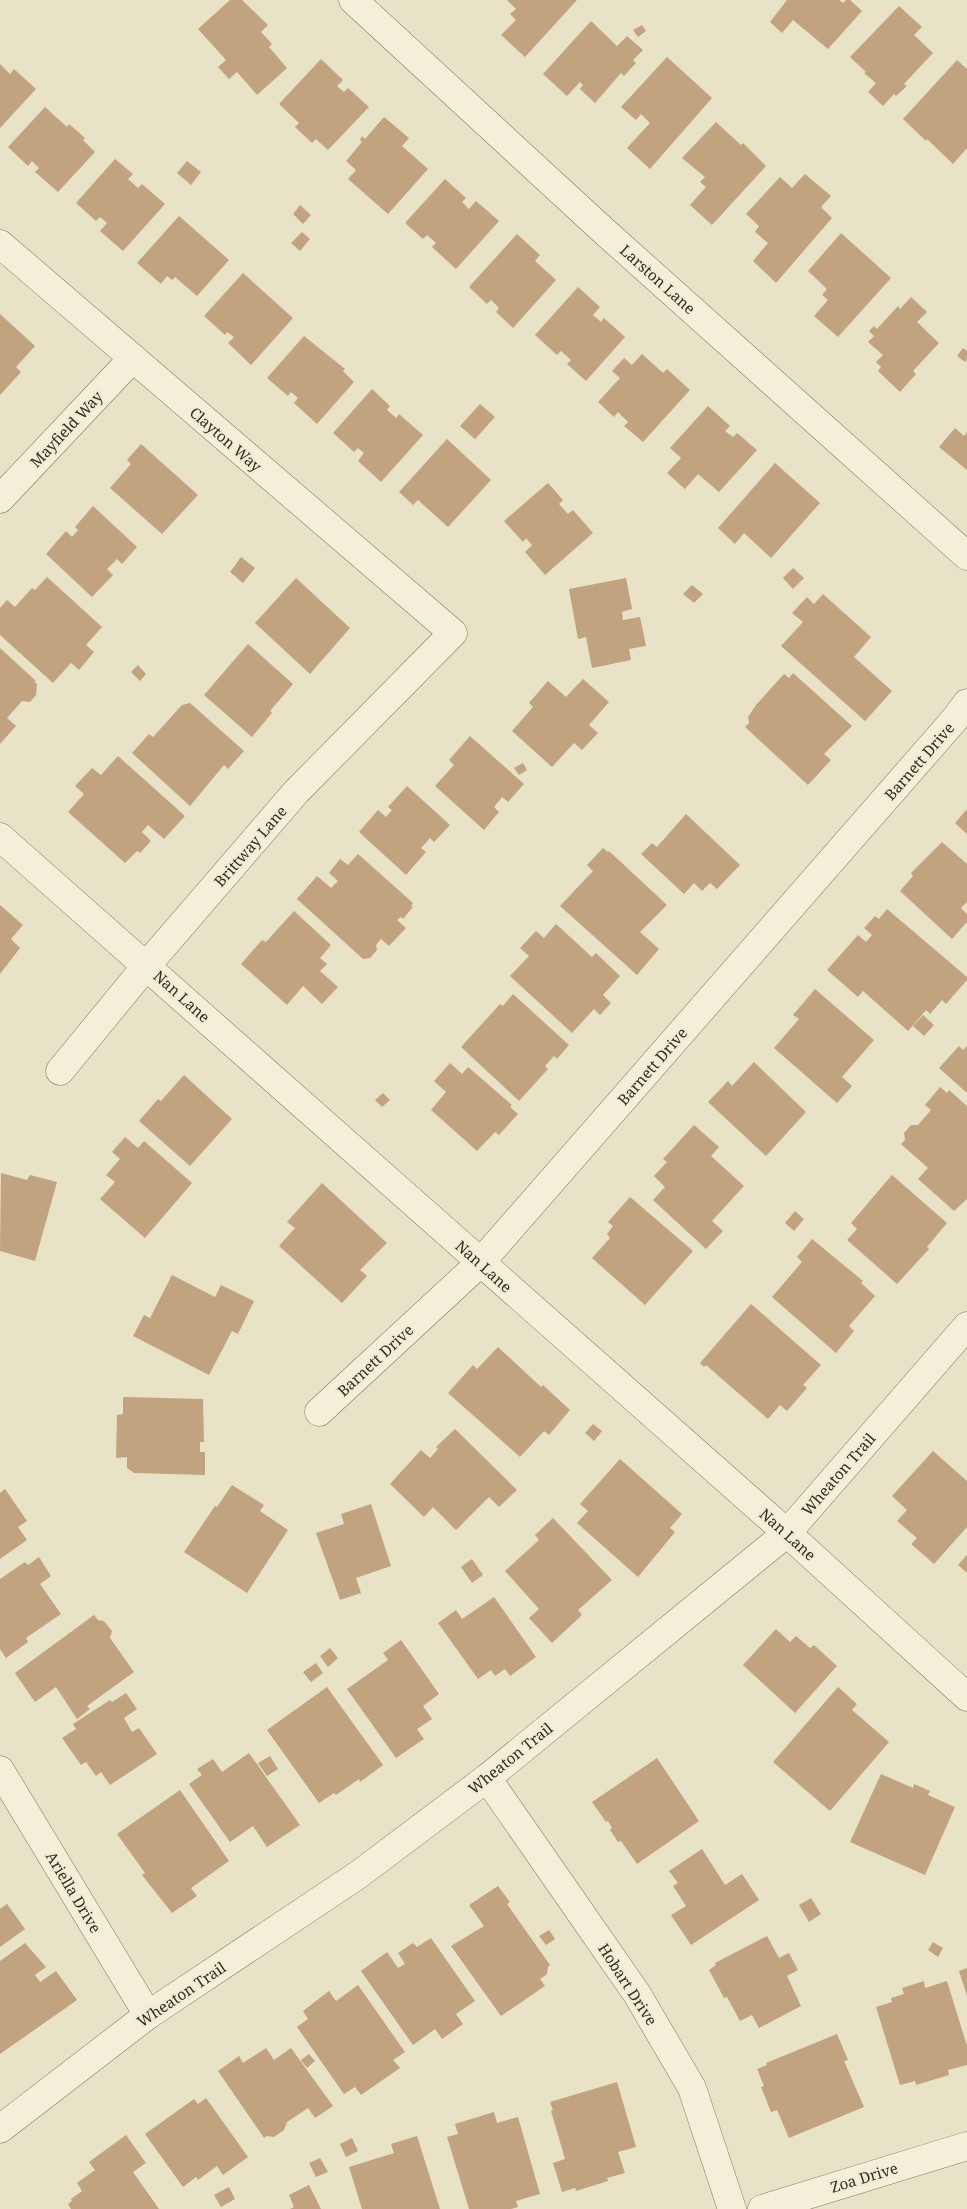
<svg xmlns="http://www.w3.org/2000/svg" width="967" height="2209" font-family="'Noto Serif',serif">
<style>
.building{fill:#c2a380}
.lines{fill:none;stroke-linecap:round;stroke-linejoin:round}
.minor-casing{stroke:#81755e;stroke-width:29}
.minor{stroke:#f4efd8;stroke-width:28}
.labels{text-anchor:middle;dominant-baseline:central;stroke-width:5;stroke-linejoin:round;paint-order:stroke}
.street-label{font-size:15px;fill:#332b20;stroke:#f1ecd4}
</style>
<rect width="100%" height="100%" fill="#e8e2c6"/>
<g class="building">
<path d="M230,0H242L268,25L261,32L272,44L269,47L287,68L257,95L237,72L229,79L218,67L226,60L198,29Z"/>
<path d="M507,0H577L525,57L501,35L516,20L510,14L516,9Z"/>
<path d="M787,0H839L843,3L846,0H850L862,11L828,49L793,20L782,33L770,22Z"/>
<path d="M899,6L922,27L914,35L933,53L904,84L907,86L896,96L894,94L883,106L868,92L876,83L864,73L866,72L850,57Z"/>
<path d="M591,21L617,46L627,36L643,50L633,60L636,63L624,76L621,73L595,103L580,89L583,85L580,82L567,96L543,74Z"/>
<path d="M642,25L646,31L638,37L633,30Z"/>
<path d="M667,57L712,98L650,169L627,148L650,123L641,114L636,120L621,107Z"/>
<path d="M321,59L343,80L337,86L344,92L348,88L369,107L328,150L316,139L312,143L295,127L299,123L279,104Z"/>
<path d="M957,60L967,69V148L953,164L927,139L926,141L903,119Z"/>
<path d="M0,64L10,74L14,69L36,89L0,128Z"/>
<path d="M45,107L67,127L69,124L85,138L83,140L95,152L58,192L35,172L39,168L32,161L28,166L8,147Z"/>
<path d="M384,117L409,138L402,146L428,169L388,214L348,179L356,170L346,161L362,142L360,140L362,136L365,139Z"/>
<path d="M716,122L741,145L743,143L766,166L712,225L690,205L706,187L700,182L705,177L682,158Z"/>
<path d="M115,159L133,174L128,179L138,188L142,184L165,204L123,251L100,231L107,223L100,217L96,221L76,203Z"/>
<path d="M187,161L201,172L191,185L177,173Z"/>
<path d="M805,174L831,196L821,207L832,218L776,283L753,261L768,243L755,232L759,226L746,214L780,177L792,188Z"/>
<path d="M445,179L466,198L462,202L469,209L476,201L499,221L456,269L432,247L436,243L427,235L423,239L405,223Z"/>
<path d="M300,205L311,215L303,224L293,214Z"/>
<path d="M179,216L229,260L197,296L175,277L172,280L167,276L161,284L137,263Z"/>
<path d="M302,232L310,239L300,251L291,243Z"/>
<path d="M841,233L891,278L838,337L814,316L828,300L822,295L827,289L808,271Z"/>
<path d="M517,234L540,255L535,261L556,280L513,328L496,312L499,308L491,300L487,304L469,287Z"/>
<path d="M243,273L293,318L251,365L228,343L234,337L227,332L225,335L204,316Z"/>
<path d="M578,287L600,307L593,315L601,322L604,318L625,337L586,381L567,364L571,360L561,351L557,355L535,335Z"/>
<path d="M911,297L927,312L917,322L939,343L913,371L916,374L900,392L878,371L881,367L876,362L883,355L868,342L874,336L869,331L874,326L877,329L898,306L900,309Z"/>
<path d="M0,314L35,346L16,367L21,372L0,395Z"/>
<path d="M304,336L345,369L343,371L354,382L317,424L294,403L298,398L291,392L288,396L267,378Z"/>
<path d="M963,348L967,351V359L965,362L957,356Z"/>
<path d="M642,354L663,373L667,369L690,390L643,442L624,426L628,422L618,412L614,417L598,402L620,378L612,371L624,358L632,365Z"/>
<path d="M372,389L390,406L387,410L396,418L399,414L423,435L381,482L358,461L364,453L358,448L354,452L333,433Z"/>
<path d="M480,404L495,417L475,439L460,426Z"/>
<path d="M708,406L730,426L725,431L733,437L737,433L757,450L719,492L698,474L685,489L667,473L681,458L670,448Z"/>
<path d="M955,428L964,436L967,432V470L939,447Z"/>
<path d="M447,439L491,480L448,527L418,500L413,505L399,492Z"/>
<path d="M141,444L198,495L162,534L110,488L131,464L127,460Z"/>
<path d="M775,463L820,503L771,558L744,533L735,544L718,528Z"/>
<path d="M548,483L563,500L559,504L568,514L573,510L593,533L545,575L525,552L532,545L526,538L523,542L504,521Z"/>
<path d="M93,506L137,547L122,564L117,559L107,569L113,575L92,597L46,554L66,531L72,537L78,530L75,527Z"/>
<path d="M241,557L255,568L243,583L230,572Z"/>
<path d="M793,568L804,578L793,589L783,578Z"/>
<path d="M47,577L102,627L86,645L94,652L79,670L71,663L53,683L0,635V608L7,600L15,607L32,588L35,590Z"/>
<path d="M296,578L350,628L310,674L255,623Z"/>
<path d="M626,578L632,609L622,612L623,620L640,617L646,646L629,649L631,660L592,668L586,637L578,639L569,589Z"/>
<path d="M692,585L703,594L694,603L683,594Z"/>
<path d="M823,594L871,637L854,657L892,691L865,721L781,646L803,622L792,613L807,597L814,604Z"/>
<path d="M248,644L293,684L270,711L272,713L252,737L204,695Z"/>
<path d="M0,648L36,681H34L37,684L36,695L30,702L22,701L7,718L16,726L0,744Z"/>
<path d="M138,665L146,674L140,681L131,672Z"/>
<path d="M793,673L852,726L824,754L831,760L808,785L745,727L749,723L748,717L756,705L784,674L789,678Z"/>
<path d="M583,679L609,702L589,725L598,733L582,750L574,743L552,767L512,731L533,707L529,703L548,681L566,697Z"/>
<path d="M190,703L244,751L228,769L224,765L190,806L132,753L149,734L153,737L182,705Z"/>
<path d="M470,736L524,784L508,802L502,797L494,807L499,812L484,830L435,786L454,765L449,760Z"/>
<path d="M118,756L185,816L164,839L148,825L142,832L151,841L140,853L137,851L125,863L68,812L84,794L75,786L92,768L101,775Z"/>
<path d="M523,763L527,770L519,775L514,768Z"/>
<path d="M407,786L450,825L434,842L430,838L421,848L426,852L406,875L359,832L378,810L386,817L392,810L388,807Z"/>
<path d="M967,809V834L955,823Z"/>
<path d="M686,814L740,865L717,889L710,883L702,891L694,883L684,894L641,854L652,843L657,847Z"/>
<path d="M942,842L967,864V902L961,908L967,914V922L952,939L900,891L913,876L911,873Z"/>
<path d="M603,848L608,852L609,851L667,905L640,932L659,949L637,975L560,906L593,871L587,865Z"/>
<path d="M358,854L413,903L411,906L413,907L403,919L401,917L397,920L406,928L389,946L381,939L376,945L377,950L370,958L363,959L297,899L317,876L331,888L338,881L329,873L340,859L348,865Z"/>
<path d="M0,905L23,925L11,939L20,948L0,974Z"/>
<path d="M887,909L967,977V980L946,1004L942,1000L930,1014L926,1010L908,1031L863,991L858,997L827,970L858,935L866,942L872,935L864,928L875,916L879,919Z"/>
<path d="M294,911L331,945L320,958L327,964L320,971L338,987L322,1004L303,986L287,1005L241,964L262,940L266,942Z"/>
<path d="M556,924L592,957L596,953L620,976L603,995L611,1003L600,1015L594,1009L572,1033L510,976L529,956L520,948L536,931L544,938Z"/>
<path d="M815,989L874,1040L842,1077L852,1086L837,1103L774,1048L799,1019L793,1015Z"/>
<path d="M513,994L569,1045L557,1059L554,1056L545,1066L548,1069L519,1101L461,1047L500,1004L503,1006Z"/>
<path d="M923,1015L934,1025L924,1036L913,1026Z"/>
<path d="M959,1046L963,1050L967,1046V1093L939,1068Z"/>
<path d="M754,1062L806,1112L766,1156L708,1102L728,1081L732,1086Z"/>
<path d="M450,1063L462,1074L468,1067L512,1105L510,1107L518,1114L499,1135L495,1132L477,1151L431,1110L446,1092L434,1081Z"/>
<path d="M184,1075L232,1119L190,1166L139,1121L158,1099L161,1101Z"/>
<path d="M940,1087L947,1093L949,1090L967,1106V1199L954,1211L918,1179L928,1168L901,1144L905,1140L904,1133L911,1125H918L931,1110L925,1105Z"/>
<path d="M383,1093L390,1100L382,1107L375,1100Z"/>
<path d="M694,1125L719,1147L711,1156L744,1186L712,1221L723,1231L706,1249L653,1200L665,1187L654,1176L667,1162L663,1159Z"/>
<path d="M125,1137L138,1148L144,1141L192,1183L145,1238L100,1199L115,1182L106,1175L120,1159L112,1152Z"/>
<path d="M1,1173L27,1180L30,1175L57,1182L35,1261L0,1251Z"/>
<path d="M892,1175L947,1223L927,1247L929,1249L897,1284L847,1240L857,1229L851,1223Z"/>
<path d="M322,1183L387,1243L360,1270L367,1276L342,1303L279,1246L295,1228L287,1222Z"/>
<path d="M630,1197L693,1251L645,1305L592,1258L610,1238L607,1234L613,1226L608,1222Z"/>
<path d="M795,1211L804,1219L794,1231L785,1223Z"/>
<path d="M812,1239L863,1281L861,1283L875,1296L849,1326L854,1331L836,1353L772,1297L802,1262L797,1257Z"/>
<path d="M172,1275L215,1297L221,1285L254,1301L238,1334L232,1331L209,1375L133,1336L144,1315L150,1318Z"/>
<path d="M751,1304L821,1365L803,1385L807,1388L787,1411L780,1405L768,1419L706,1365L704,1367L700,1363Z"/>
<path d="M498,1347L541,1387L543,1385L570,1410L549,1435L544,1431L520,1457L448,1393L473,1365L477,1369Z"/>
<path d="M123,1397L203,1399L204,1442H200V1452H205V1475L134,1473L127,1468V1457L116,1458L117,1415L123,1414Z"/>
<path d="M593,1424L602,1431L594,1441L585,1433Z"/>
<path d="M455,1429L517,1490L499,1507L489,1497L456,1530L433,1507L424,1517L390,1484L421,1450L430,1458L438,1449L436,1447Z"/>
<path d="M933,1451L967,1481V1527L934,1564L911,1544L917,1538L897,1521L907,1510L892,1496Z"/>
<path d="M620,1459L682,1514L670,1528L675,1532L638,1577L577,1523L588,1511L580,1504Z"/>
<path d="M232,1485L264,1505L260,1511L288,1530L247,1593L184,1552L215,1506L217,1507Z"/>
<path d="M5,1489L27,1521L18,1527L27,1540L0,1559V1493Z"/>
<path d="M371,1504L391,1566L356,1578L361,1593L340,1600L316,1533L344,1524L341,1514Z"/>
<path d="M553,1518L612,1580L578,1610L582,1615L552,1643L529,1618L539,1609L505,1571L539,1540L535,1535Z"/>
<path d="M967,1555V1573L958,1565Z"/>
<path d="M39,1557L51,1576L40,1584L61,1614L26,1638L28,1642L6,1658L0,1649V1579L25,1562L28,1565Z"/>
<path d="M472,1559L483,1575L472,1583L461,1567Z"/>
<path d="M494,1597L536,1657L510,1676L505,1669L495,1676L491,1670L478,1679L438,1623L456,1610L462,1619Z"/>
<path d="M94,1615L98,1620L104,1621L112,1631L110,1638L134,1672L87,1706L90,1709L77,1719L56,1687L35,1702L15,1673Z"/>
<path d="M776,1629L790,1642L796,1636L810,1648L814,1645L837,1666L795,1713L743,1665Z"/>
<path d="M401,1640L439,1694L423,1706L432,1719L417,1729L424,1739L396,1758L347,1689L388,1660L383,1653Z"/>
<path d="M330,1648L338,1658L328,1667L320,1656Z"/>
<path d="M316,1663L323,1673L311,1682L303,1672Z"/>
<path d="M327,1687L383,1765L360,1782L359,1779L336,1795L334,1793L319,1803L267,1730Z"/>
<path d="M838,1687L857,1704L852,1710L889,1742L830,1811L773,1762Z"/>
<path d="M126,1693L137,1709L124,1718L132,1732L139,1728L157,1754L110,1785L101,1772L96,1776L86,1762L81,1765L62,1738L76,1729L73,1724L110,1700L112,1702Z"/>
<path d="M249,1753L300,1825L267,1847L253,1826L230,1842L189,1784L202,1775L197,1769L213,1759L222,1772Z"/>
<path d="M270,1756L278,1769L267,1776L258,1763Z"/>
<path d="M657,1758L699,1821L637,1864L621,1841L618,1842L610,1830L612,1828L608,1821L606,1822L592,1802Z"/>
<path d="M881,1774L913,1788L914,1784L930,1791L928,1795L955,1807L925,1875L850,1842Z"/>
<path d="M180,1790L229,1861L191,1888L197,1896L172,1913L142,1875L145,1873L117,1834Z"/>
<path d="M702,1849L725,1885L742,1874L759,1900L691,1945L671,1915L686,1906L673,1886L678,1883L669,1871Z"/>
<path d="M498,1886L510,1902L507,1904L550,1965L548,1967L547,1974L540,1979L545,1986L501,2016L451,1946L484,1926L469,1905Z"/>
<path d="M811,1898L821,1914L809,1922L799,1905Z"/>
<path d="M7,1904L25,1929L0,1947V1909Z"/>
<path d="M549,1930L555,1939L546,1945L539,1936Z"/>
<path d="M767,1936L779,1958L789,1953L798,1970L787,1976L801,2006L759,2028L752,2015L740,2021L727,1997L724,1998L709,1970L716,1965L715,1963Z"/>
<path d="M431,1938L475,2001L456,2014L463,2024L442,2039L435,2029L413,2045L361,1971L387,1952L398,1968L405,1964L398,1953L413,1943L417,1947Z"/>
<path d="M933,1942L943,1948L938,1957L928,1950Z"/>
<path d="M25,1943L46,1967L35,1975L40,1982L56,1971L77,2000L0,2054V1961Z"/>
<path d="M967,1968V1996L959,1971Z"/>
<path d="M924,1981L925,1988L947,1981L967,2046V2065L948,2070L949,2075L916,2085L915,2081L900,2085L876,2007L892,2002L891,1998L904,1994L902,1988Z"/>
<path d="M358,1985L405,2052L393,2060L400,2068L361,2095L355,2087L344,2094L297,2027L308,2019L303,2011L329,1991L336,2001Z"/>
<path d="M837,2034L848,2060L844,2061L864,2107L789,2138L777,2110L771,2112L761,2087L764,2086L757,2069L767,2065L766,2063Z"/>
<path d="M266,2048L274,2060L291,2048L333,2106L315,2118L308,2108L287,2122L284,2130L274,2137L267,2136L264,2138L218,2071L239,2056L243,2063Z"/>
<path d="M309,2054L315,2061L307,2068L301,2060Z"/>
<path d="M617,2082L636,2147L618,2152L625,2173L607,2178L608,2181L576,2191L575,2188L562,2192L553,2163L565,2159L551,2111L553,2110L550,2102Z"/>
<path d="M206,2098L248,2157L223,2175L217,2166L198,2180L196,2177L183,2187L145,2134L194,2099L198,2104Z"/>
<path d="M494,2112L497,2123L518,2117L540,2194L516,2201L518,2207L511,2209H469L447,2137L458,2134L455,2124Z"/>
<path d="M126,2135L146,2163L133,2172L159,2209H71L68,2204L72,2201L71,2199L82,2191L77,2183L95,2170L89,2162Z"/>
<path d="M417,2136L440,2209H362L349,2167L394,2153L391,2144Z"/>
<path d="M352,2138L358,2151L346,2157L340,2144Z"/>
<path d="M320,2158L328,2172L316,2177L309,2163Z"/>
<path d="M309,2185L321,2209H290L294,2207L289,2195Z"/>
<path d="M229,2187L235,2199L221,2207L214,2195Z"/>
</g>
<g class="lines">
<g class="minor-casing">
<g id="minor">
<path d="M353,0L605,232L967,556"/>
<path d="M0,244L453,633L296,792L147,965L60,1071"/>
<path d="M0,499L133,358"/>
<path d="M0,837L787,1533L967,1697"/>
<path d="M319,1412L480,1263L955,719L967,703"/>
<path d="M0,1770L148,2015"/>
<path d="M487,1778L637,1994L692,2088L732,2209"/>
<path d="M0,2129L148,2015L358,1875L487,1778L787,1533L967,1326"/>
<path d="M762,2209L967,2146"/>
</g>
</g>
<use href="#minor" class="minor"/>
</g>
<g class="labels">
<g class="street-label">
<text transform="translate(658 279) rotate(42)">Larston Lane</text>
<text transform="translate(66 429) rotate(-47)">Mayfield Way</text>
<text transform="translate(226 439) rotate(41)">Clayton Way</text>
<text transform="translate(919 761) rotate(-49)">Barnett Drive</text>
<text transform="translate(250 846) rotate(-49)">Brittway Lane</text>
<text transform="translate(182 996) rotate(42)">Nan Lane</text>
<text transform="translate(652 1066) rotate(-49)">Barnett Drive</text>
<text transform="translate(484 1266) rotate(42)">Nan Lane</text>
<text transform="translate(375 1360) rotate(-43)">Barnett Drive</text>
<text transform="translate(838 1474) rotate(-49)">Wheaton Trail</text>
<text transform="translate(788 1534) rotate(42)">Nan Lane</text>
<text transform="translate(510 1758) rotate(-39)">Wheaton Trail</text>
<text transform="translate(74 1892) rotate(59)">Ariella Drive</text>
<text transform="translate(628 1984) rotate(57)">Hobart Drive</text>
<text transform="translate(181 1994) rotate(-34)">Wheaton Trail</text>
<text transform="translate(864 2177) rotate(-17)">Zoa Drive</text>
</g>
</g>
</svg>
